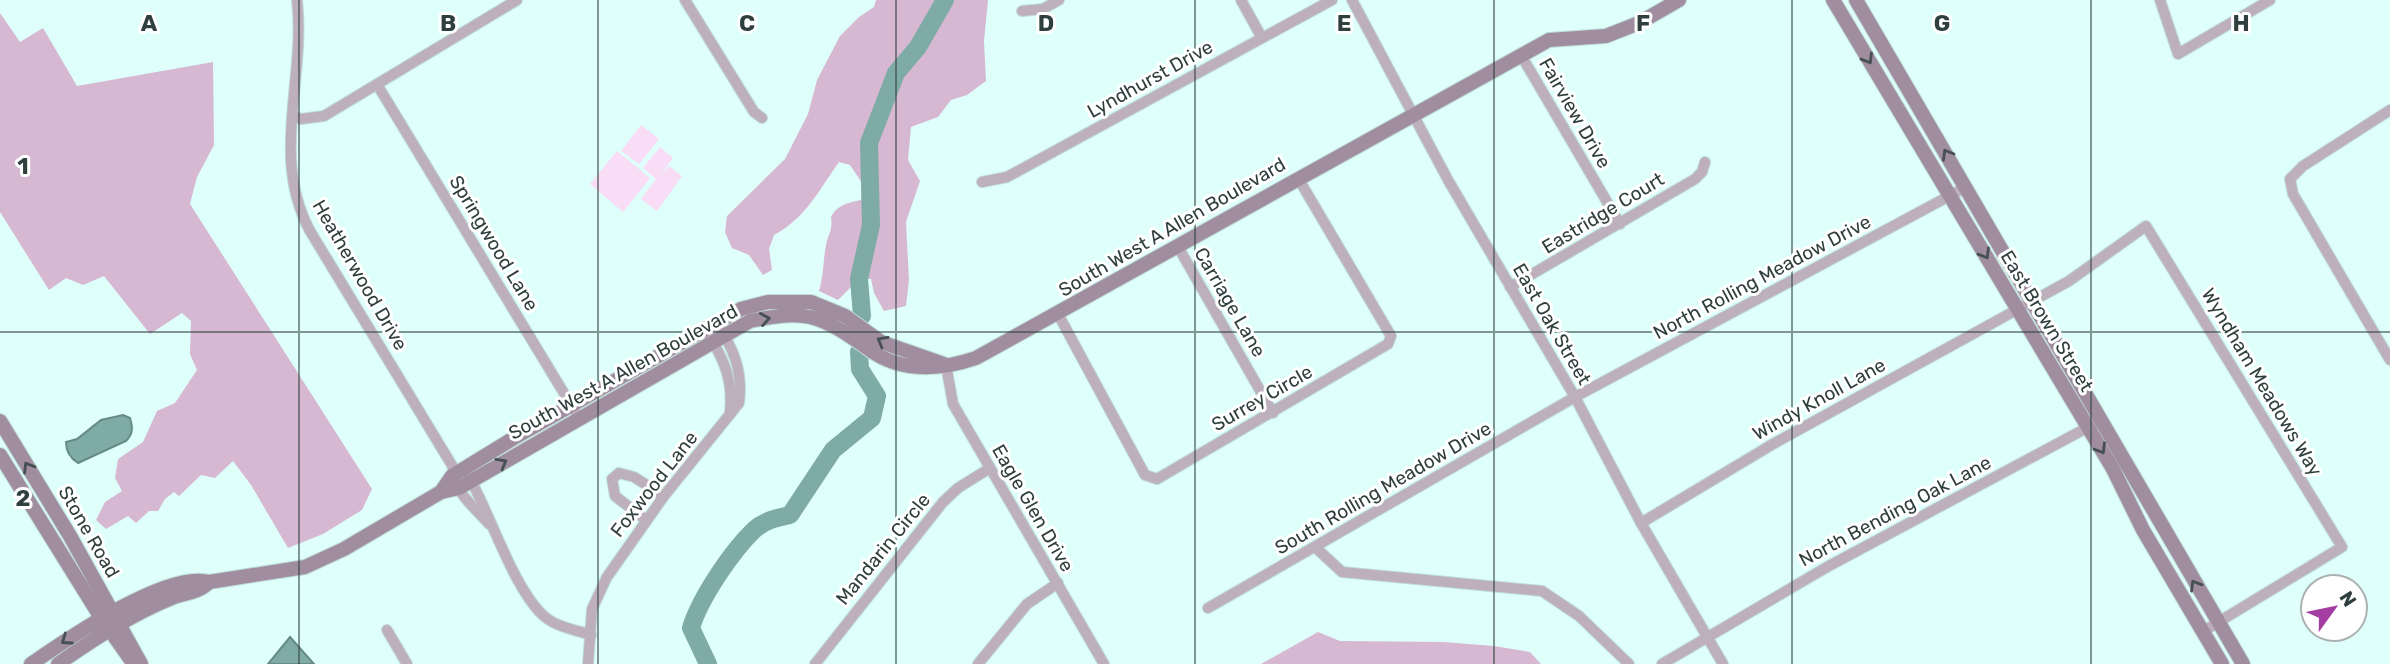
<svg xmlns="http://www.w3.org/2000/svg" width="2390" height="664" font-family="Rubik,sans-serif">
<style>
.green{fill:#f9dcf6}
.forest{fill:#d6b8d3}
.water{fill:#7eaba5;stroke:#668b86;stroke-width:2}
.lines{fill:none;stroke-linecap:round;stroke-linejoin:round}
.river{stroke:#7eaba5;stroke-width:18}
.street-casing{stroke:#bfdcd8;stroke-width:12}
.secondary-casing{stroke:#bfdcd8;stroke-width:16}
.street{stroke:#bdb0bc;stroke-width:10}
.secondary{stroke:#a08d9f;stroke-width:14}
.oneway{stroke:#464f51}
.grid{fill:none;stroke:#2f3f3d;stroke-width:2;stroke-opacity:0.55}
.labels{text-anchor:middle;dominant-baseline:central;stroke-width:6;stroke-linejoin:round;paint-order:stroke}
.street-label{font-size:19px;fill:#2f3f3d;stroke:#fff}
.grid-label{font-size:23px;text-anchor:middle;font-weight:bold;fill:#2f3f3d;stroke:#fff;stroke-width:6;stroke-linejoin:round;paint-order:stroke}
</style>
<rect width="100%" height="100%" fill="#dffffa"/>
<g class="green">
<path d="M641,125L659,139L639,164L621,151Z"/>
<path d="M660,147L673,158L660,176L669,166L682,176L657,211L641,199L656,179L643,168Z"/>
<path d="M617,151L650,178L623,212L590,184Z"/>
</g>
<g class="forest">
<path d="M876,0H988L984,41L986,81L967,95L951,100L938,117L911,127L908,160L920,181L906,222L909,280L906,306L884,311L874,293L871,279H859L838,300L819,291C824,275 823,260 826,245C828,234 833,230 831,217C838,204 848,203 861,200L864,186L850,165L839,162C819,190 806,218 774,235L769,249L772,270L763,275L749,255L732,248L725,232L727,216L785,159L808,114L817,80L840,36L859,17L874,7Z"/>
<path d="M0,13L20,42L43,28L77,86L213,62L214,145L197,177L190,204L372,489L362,510L323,534L288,548L251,485L233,461L215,478L201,475L179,496L174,492L165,499L158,511H149L136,523L128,516L106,529L96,520L105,502L122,491L115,478L118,459L143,442L157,411L175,403L197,370L190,354L191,321L182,313L150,334L104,276L83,285L66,278L49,290L0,212Z"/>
<path d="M1318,632L1340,641L1444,642L1494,646L1530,652L1541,664H1261Z"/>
</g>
<g class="water">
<path d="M123,415L130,418C133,428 133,434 126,441L78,463C70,458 66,452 66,442L77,439L101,420Z"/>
<path d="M290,637L314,664H268Z"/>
</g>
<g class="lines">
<g class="river">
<path d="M862,316L859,279L871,225L869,143L896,73L918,47L945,0"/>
<path d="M708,664L691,628C700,598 732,551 754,530C765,520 777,518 790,515L833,450L872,418L877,396L860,369L859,352"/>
</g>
<g class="street-casing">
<g id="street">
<path d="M297,0C306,79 270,157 310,231L453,467C450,488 476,509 489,524"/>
<path d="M685,0L754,112L762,118"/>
<path d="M1241,0L1262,38"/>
<path d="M1352,0L1448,180L1575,397L1641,523L1723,664"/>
<path d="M2160,0L2178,54L2270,0"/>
<path d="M1022,11L1043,9L1059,0"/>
<path d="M1521,55L1620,224"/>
<path d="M378,86L579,418"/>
<path d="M2390,110L2303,166L2290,179L2293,194L2390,360"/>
<path d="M292,116L301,119L324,116L517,0"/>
<path d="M982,182L1007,177L1332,0"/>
<path d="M1177,245L1273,413"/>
<path d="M1510,287L1695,179L1702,172L1705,162"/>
<path d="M1058,314L1145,475L1157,479L1388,344L1391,336L1298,178"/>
<path d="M710,337C726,363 733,383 730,413"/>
<path d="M946,365L953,404L1104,664"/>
<path d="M469,477C490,513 514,591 545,617C557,627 576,630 591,635"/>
<path d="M646,520L615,496L612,479L619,473L634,477L664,496"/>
<path d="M1641,523L1773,444L2069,281L2146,226L2342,547L2202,632"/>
<path d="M1315,547L1342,572L1542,591L1579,616L1629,664"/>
<path d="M1208,608L1575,397L1966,187"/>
<path d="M387,630L407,664"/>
<path d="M588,664L592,609L607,577L664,496L739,403C743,371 734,349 716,322"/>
<path d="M815,664L943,502L958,488L990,468"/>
<path d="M978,664L1027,604L1058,583"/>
<path d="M1662,664L1827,567L2094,424"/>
</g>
</g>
<g class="secondary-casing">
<g id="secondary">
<path d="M1833,0L2113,469L2143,530L2222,664"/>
<path d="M1856,0L2243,664"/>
<path d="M0,421L70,536L141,664"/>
<path d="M0,455L100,616L133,663"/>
<path d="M441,492L459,488L750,321C770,317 790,313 810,317C831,322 850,336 867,348C900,373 938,371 976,358L1549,40L1606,36L1639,23L1679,0"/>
<path d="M31,664C66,640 167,570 209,582L305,567L344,549L441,492L452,476L514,438L741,309L768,302H811L845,316L881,342L944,364"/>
<path d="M58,664C95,638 132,614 174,597C186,593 200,592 209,582"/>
</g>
</g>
<use href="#street" class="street"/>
<use href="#secondary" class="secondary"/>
</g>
<defs><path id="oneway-chevron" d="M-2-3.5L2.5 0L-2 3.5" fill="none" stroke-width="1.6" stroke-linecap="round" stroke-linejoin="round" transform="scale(1.75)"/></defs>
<g class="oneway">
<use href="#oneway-chevron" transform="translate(1868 59) rotate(59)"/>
<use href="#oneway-chevron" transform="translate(1947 154) rotate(-120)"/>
<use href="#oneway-chevron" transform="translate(1985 254) rotate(59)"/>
<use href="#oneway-chevron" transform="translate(765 319) rotate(-10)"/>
<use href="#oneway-chevron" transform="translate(882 341) rotate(-150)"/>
<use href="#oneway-chevron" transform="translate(2101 449) rotate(59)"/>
<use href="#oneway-chevron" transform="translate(502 463) rotate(-30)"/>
<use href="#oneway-chevron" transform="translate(28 467) rotate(-121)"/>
<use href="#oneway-chevron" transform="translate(2195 585) rotate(-121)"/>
<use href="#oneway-chevron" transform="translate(66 640) rotate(145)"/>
</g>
<path class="grid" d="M299,0V664M598,0V664M896,0V664M1195,0V664M1494,0V664M1792,0V664M2091,0V664M0,332H2390"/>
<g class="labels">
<g class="street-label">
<text transform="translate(1150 79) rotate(-29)">Lyndhurst Drive</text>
<text transform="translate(1575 113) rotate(60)">Fairview Drive</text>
<text transform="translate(1603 213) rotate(-31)">Eastridge Court</text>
<text transform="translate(1172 227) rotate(-30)">South West A Allen Boulevard</text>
<text transform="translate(494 243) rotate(59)">Springwood Lane</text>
<text transform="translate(360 275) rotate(60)">Heatherwood Drive</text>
<text transform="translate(1762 277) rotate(-28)">North Rolling Meadow Drive</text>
<text transform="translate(1230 302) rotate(60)">Carriage Lane</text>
<text transform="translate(2047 321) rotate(59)">East Brown Street</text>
<text transform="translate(1552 324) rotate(60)">East Oak Street</text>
<text transform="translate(623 372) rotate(-29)">South West A Allen Boulevard</text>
<text transform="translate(2262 382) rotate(59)">Wyndham Meadows Way</text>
<text transform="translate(1262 398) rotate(-30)">Surrey Circle</text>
<text transform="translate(1819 399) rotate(-29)">Windy Knoll Lane</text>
<text transform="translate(654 484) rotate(-52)">Foxwood Lane</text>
<text transform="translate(1383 488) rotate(-30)">South Rolling Meadow Drive</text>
<text transform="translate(1033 508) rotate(60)">Eagle Glen Drive</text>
<text transform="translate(1895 511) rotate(-28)">North Bending Oak Lane</text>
<text transform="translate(89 532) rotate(60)">Stone Road</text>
<text transform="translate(883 549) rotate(-51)">Mandarin Circle</text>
</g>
</g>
<g class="grid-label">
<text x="149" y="31">A</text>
<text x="448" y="31">B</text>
<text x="747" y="31">C</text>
<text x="1046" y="31">D</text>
<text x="1344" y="31">E</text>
<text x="1643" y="31">F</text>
<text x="1942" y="31">G</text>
<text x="2241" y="31">H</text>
<text x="23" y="174">1</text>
<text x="23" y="506">2</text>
</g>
<g transform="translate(2334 608) rotate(57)"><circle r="33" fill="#ffffff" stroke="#acb2b1" stroke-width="2"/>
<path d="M0-5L12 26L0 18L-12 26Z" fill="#a53ea2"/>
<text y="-10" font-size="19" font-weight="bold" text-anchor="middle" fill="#2f3f3d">N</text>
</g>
</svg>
